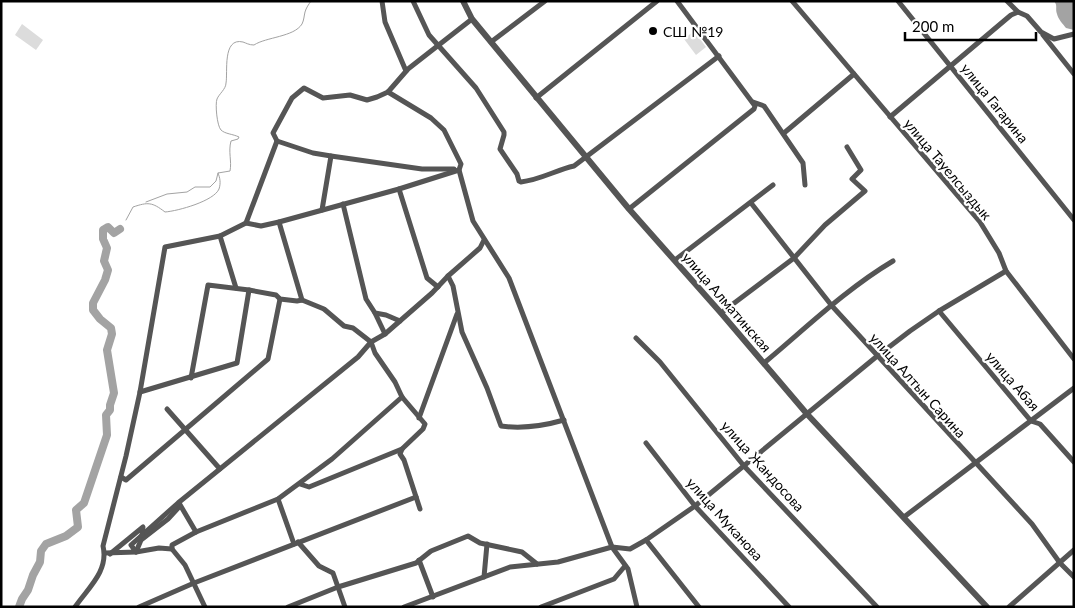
<svg xmlns="http://www.w3.org/2000/svg" width="1075" height="608" font-family="Lato,sans-serif">
<style>
.green{fill:#dcdcdc}
.water{fill:#a3a3a3}
.lines{fill:none;stroke-linecap:round;stroke-linejoin:round}
.stream{stroke:#a3a3a3;stroke-width:1}
.river{stroke:#a3a3a3;stroke-width:8}
.minor{stroke:#555;stroke-width:5}
.tertiary{stroke:#555;stroke-width:6}
.poi-dot{fill:#000;stroke:#fff;stroke-width:2}
.labels{text-anchor:middle;dominant-baseline:central;stroke-width:4.5;stroke-linejoin:round;paint-order:stroke}
.poi-label{font-size:14px;fill:#000;stroke:#fff;text-anchor:start}
.street-label{font-size:14px;fill:#000;stroke:#fff}
</style>
<rect width="100%" height="100%" fill="#fff"/>
<g class="green">
<path d="M22,24L43,40L36,50L15,35Z"/>
<path d="M694,31L706,47L696,55L684,39Z"/>
</g>
<path class="water" d="M1054,1H1074V30L1066,28C1063,24 1058,19 1057,14C1055,8 1058,6 1054,1Z"/>
<g class="lines">
<g class="stream">
<path d="M146,202L167,194L187,192L195,187H210L216,181L218,173"/>
<path d="M126,220L133,207C148,202 152,202 165,212C178,211 214,201 219,189C221,183 220,178 218,173L230,171C232,161 228,152 231,141L238,139L239,137C233,134 225,134 221,130C217,126 215,104 217,99C219,94 226,89 226,83C228,73 222,37 243,42C246,43 249,45 254,45C266,37 294,37 302,24C304,20 304,16 305,12C306,8 309,4 311,1"/>
</g>
<path class="river" d="M19,607L22,599L28,590L33,575L40,562L41,551L46,544L66,536L78,527L76,510L84,503L107,435L106,415L110,410V405L114,393L107,350L112,334L111,328L100,319L93,310V303L105,280L108,270L104,261L107,248L103,239V230L108,227L114,233L120,229"/>
<g class="minor">
<path d="M382,1L385,22L406,71"/>
<path d="M413,1L429,35L476,88L504,132V135L500,149L517,174L519,181L521,182C540,180 556,170 574,166L719,56"/>
<path d="M792,1L980,222L999,253L1006,271L1074,359"/>
<path d="M898,1L1074,220"/>
<path d="M1007,1L1018,12"/>
<path d="M1043,35L1074,74"/>
<path d="M491,42L545,1"/>
<path d="M388,92L431,118L444,130L461,164L459,170L473,221L509,278L612,547L628,569L637,607"/>
<path d="M536,98L657,1"/>
<path d="M753,102L764,106L803,163L805,185"/>
<path d="M890,117L1011,15L1018,12L1027,16L1041,32L1054,39L1074,34"/>
<path d="M784,133L854,74"/>
<path d="M277,141L273,133L292,98L304,88L323,98L350,95L367,100L377,97L388,92L408,69L472,19"/>
<path d="M277,141L313,153L331,156L422,169H454"/>
<path d="M399,189L427,278L438,287"/>
<path d="M751,203L832,306L1032,524L1060,563L1074,577"/>
<path d="M343,204L366,299L375,313L386,315L400,321"/>
<path d="M629,209L754,109L755,106L677,1"/>
<path d="M322,210L331,156"/>
<path d="M279,222L302,300"/>
<path d="M246,223L277,141"/>
<path d="M220,236L236,288"/>
<path d="M484,240L480,248L448,276L453,286L462,332L487,388L501,426C522,429 543,426 564,420"/>
<path d="M675,260L773,185"/>
<path d="M939,311L1031,421L1040,424L1074,462"/>
<path d="M375,313L385,334"/>
<path d="M721,313L794,258L825,225L865,191L852,179L861,170L847,147"/>
<path d="M636,338L660,362L744,466L877,607"/>
<path d="M764,363C806,328 846,289 893,261"/>
<path d="M191,378L208,285L249,290L276,295L280,299L297,301L302,300L324,309L344,326L353,328L371,342L375,353L395,382L402,397L425,424L423,429L402,449L400,454L404,460L420,509"/>
<path d="M140,392L237,363L249,290"/>
<path d="M167,409L220,469"/>
<path d="M419,418L457,314"/>
<path d="M646,443L695,506L789,607"/>
<path d="M121,477L126,480L268,359L280,299"/>
<path d="M300,484L309,487L402,449"/>
<path d="M278,499L294,544"/>
<path d="M179,503L196,532"/>
<path d="M904,517L1074,388"/>
<path d="M646,540L699,607"/>
<path d="M298,542L319,566L333,573L345,607"/>
<path d="M136,552L141,540L168,519L180,506"/>
<path d="M136,552L159,548L172,549"/>
<path d="M105,553L136,552L131,545L178,503L358,357L371,342L385,334L432,293L448,276"/>
<path d="M110,554L143,527L142,535"/>
<path d="M419,560L433,597"/>
<path d="M484,577L487,544"/>
<path d="M75,607C88,588 109,571 103,546L126,456L140,392L165,247L220,236L246,223L261,226L279,222L399,189L459,170"/>
<path d="M139,607L194,583L416,497"/>
<path d="M205,607L185,565L172,549V545L196,532L278,499L332,459L402,397"/>
<path d="M288,607L338,587L416,563L431,551L468,536L480,543L522,552L537,564"/>
<path d="M404,607L510,567L558,562L612,547L630,549L646,540L695,506L876,357L910,331L939,311L1006,271"/>
<path d="M541,607L614,579L625,566"/>
<path d="M1009,607L1074,550"/>
</g>
<path class="tertiary" d="M463,1L472,19L629,209L721,313L807,414L987,607"/>
</g>
<circle class="poi-dot" cx="653" cy="31" r="5"/>
<g class="labels">
<g class="poi-label">
<text x="663" y="31">СШ №19</text>
</g>
<g class="street-label">
<text transform="translate(995 103) rotate(51)">улица Гагарина</text>
<text transform="translate(948 169) rotate(50)">улица Тауелсыздык</text>
<text transform="translate(727 302) rotate(49)">улица Алматинская</text>
<text transform="translate(1013 381) rotate(49)">улица Абая</text>
<text transform="translate(918 385) rotate(48)">улица Алтын Сарина</text>
<text transform="translate(763 466) rotate(48)">улица Жандосова</text>
<text transform="translate(725 519) rotate(48)">улица Муканова</text>
</g>
</g>
<rect width="1075" height="608" fill="none" stroke="#000000" stroke-width="5"/>
<path d="M905 32v8h131v-8" fill="none" stroke="#000000" stroke-width="2.5"/>
<text x="912" y="32" font-size="15" fill="#000000" stroke="#ffffff" stroke-width="4" paint-order="stroke">200 m</text>
</svg>
